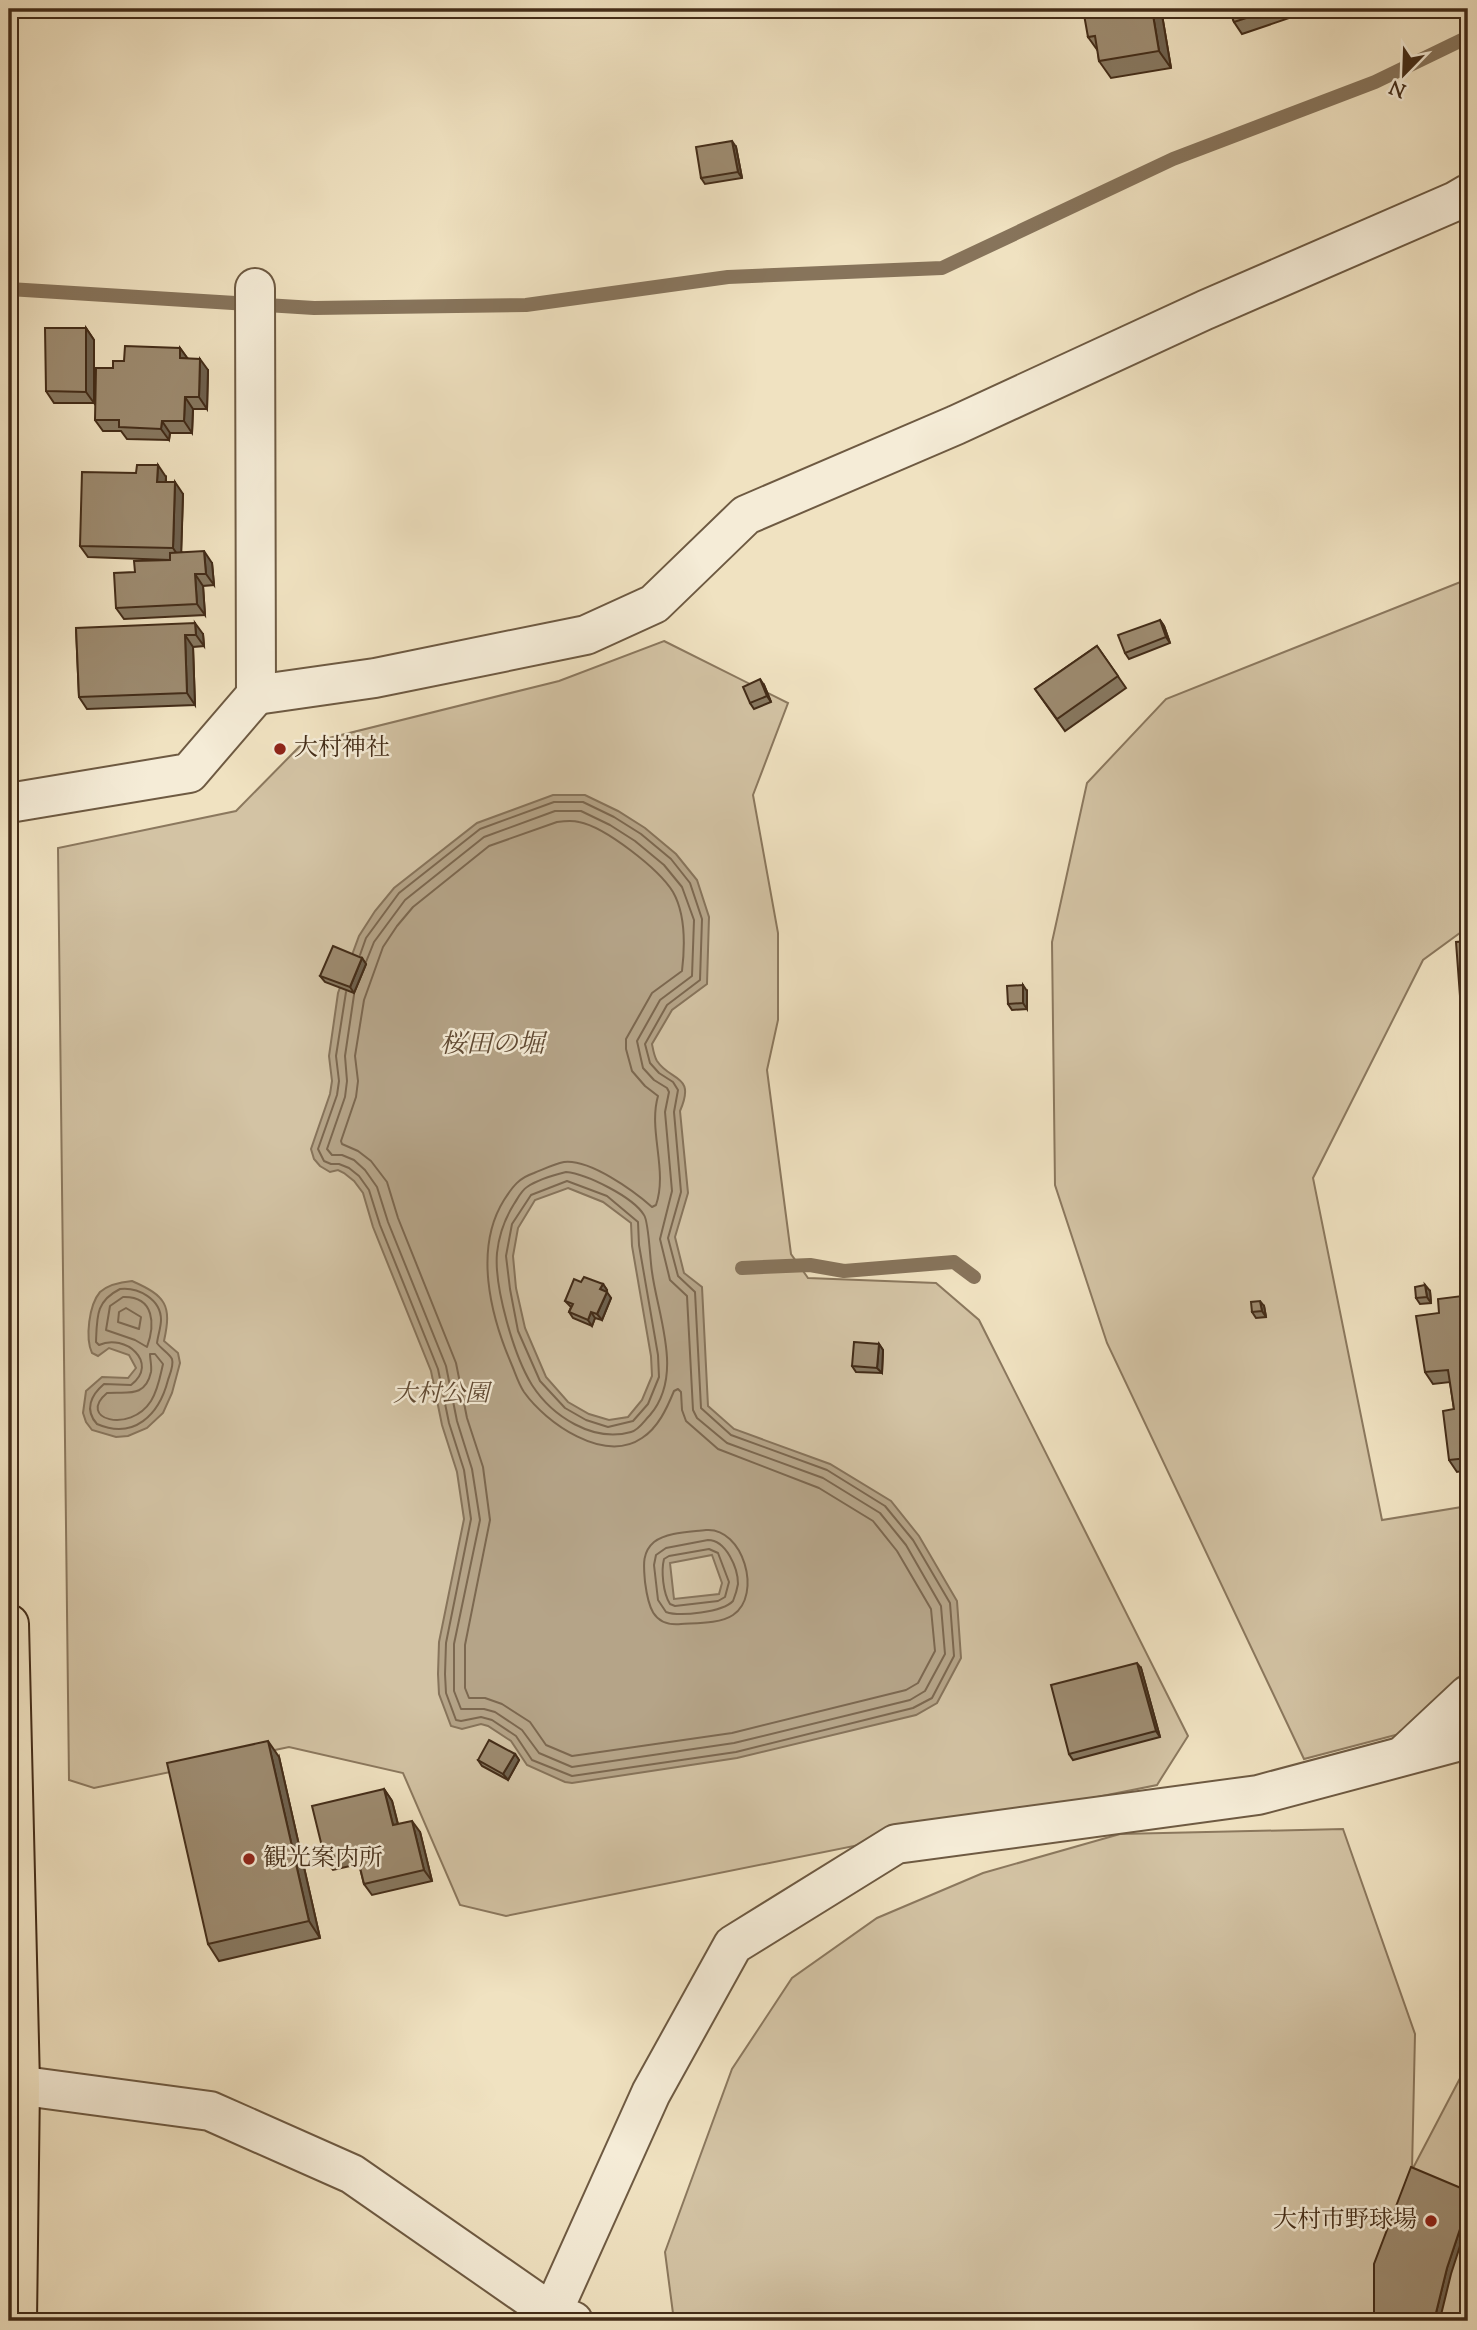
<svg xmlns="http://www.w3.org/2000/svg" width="1477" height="2330" font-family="'Sorts Mill Goudy','Noto Serif JP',serif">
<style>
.green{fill:#d3c3a4;stroke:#8b785e;stroke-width:2}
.water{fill:#b5a488;stroke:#87745b;stroke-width:2;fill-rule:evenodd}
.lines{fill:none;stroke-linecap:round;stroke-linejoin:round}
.shore{stroke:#7c6850;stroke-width:2}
.stream{stroke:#87745b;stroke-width:14}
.minor-casing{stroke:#6e5a42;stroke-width:42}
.trunk-casing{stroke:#432c18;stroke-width:42}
.minor{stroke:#f5ecd7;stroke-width:38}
.trunk{stroke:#f0e2c1;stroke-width:38}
.wall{fill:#877860;stroke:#432c18;stroke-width:2}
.shaded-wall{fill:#6e614e;stroke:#432c18;stroke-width:2}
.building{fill:#9d8b70;stroke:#432c18;stroke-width:2}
.poi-dot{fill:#8f2418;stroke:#f5ecd7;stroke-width:2.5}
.labels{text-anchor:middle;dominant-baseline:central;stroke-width:5;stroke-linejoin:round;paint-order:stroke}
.poi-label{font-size:24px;fill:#432c18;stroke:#f5ecd7;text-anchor:start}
.park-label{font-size:24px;font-style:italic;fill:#604a34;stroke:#f5ecd7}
.water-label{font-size:26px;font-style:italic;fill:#604a34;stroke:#f5ecd7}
</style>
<rect width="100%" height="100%" fill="#f0e2c1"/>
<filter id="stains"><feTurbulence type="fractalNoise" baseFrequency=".00286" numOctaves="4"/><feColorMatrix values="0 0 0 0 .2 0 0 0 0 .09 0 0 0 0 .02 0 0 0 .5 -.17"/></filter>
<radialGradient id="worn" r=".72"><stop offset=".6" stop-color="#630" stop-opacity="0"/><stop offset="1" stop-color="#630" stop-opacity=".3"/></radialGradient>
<g class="green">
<path d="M1468,579V927L1423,960L1313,1178L1382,1520L1468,1506V1716L1304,1759L1107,1343L1055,1185L1052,942L1087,783L1166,699Z"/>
<path d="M664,641L788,703L753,795L778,933V1020L767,1070L791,1254L808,1278L936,1283L979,1320L1188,1736L1157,1785L506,1916L460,1905L403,1773L289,1747L94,1788L69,1780L58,848L236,811L301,745L559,681Z"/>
<path d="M1343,1829L1415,2034L1412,2170L1468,2063V2321H674L665,2252L732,2069L792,1978L877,1918L983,1873L1120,1834Z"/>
</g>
<g class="water">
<path d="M553,795H585L618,811L645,828L676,854L697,880L709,917L707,984L672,1010L652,1044C653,1049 654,1056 657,1061C671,1082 696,1074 680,1111L688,1193L675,1237L684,1273L702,1287L708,1406L734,1429L830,1464L891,1501L919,1536L957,1601L961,1658L937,1703L916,1715L737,1758L572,1783L565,1782L527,1765L511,1741L488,1726L481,1724L462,1729L451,1726L439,1694L438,1674L439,1642L464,1519L457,1472L442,1425L431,1371L373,1227L363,1193L354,1181L344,1173L338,1170L330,1172L320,1166L314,1159L311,1149L330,1094L332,1081L329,1056L338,993L359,936L375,911L394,888L477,823ZM568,1188L603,1202L631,1223L632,1246L651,1356L652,1376L642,1400L628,1417L609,1420L589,1414L568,1402L546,1377L525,1328L516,1288L513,1256L518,1228L535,1200ZM712,1555L722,1583L719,1594L674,1599L670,1563Z"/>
<path d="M132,1281C166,1296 172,1305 164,1341L178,1353L180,1363L172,1393L163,1413L147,1428L128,1436L116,1437L92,1430L86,1422L83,1413L86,1391L102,1377L128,1378L136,1368L129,1355L109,1348L98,1356L92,1353C85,1338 89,1305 100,1292C109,1284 121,1282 132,1281Z"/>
</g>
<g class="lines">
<g class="shore">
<path d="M557,822C564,821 572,820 579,822C605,827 659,869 673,892C686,915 685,946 682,971L652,993L626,1039V1049L632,1071L645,1086L658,1096C648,1131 668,1170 656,1205L652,1207C634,1191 590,1159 564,1162C554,1164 544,1169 534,1173C519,1178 513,1186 504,1200C474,1248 490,1314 511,1363C515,1372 518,1383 524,1392C546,1423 604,1464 642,1438C658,1428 667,1408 674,1391L678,1389L681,1392L682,1410L686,1421L718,1449L819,1488L873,1521L897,1551L931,1609L935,1651L918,1683L906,1690L732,1733L572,1756L546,1745L530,1722L502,1704L485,1698H469L465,1688V1645L490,1520L483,1467L467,1418L456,1363L398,1218L387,1182L371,1161L358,1151L342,1144L341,1141L356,1097L358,1081L355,1056L364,1000L383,947L397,926L413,907L489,846Z"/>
<path d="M346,992L336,1056L339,1081L337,1095L318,1149L324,1161L331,1164H339L349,1168L359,1176L369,1190L380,1225L438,1369L449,1423L464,1470L471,1519L446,1643L445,1674L446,1693L456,1720L461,1721L481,1717L492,1720L516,1736L532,1760L572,1776L736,1752L913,1708L932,1698L954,1656L950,1603L913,1540L885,1506L827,1470L731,1435L701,1408L695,1292L678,1276L668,1238L681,1192L674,1112L678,1090L673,1082L659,1073L650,1063L645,1044L667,1005L700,980L702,919L690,883L671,859L641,834L614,817L583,802H554L480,829L399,893L366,938L360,955"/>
<path d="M354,995L345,1056L347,1081L345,1097L327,1149L332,1155H342L354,1160L365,1170L377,1187L388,1222L446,1366L457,1421L472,1469L480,1520L454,1644V1691L461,1709H484L495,1712L522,1730L539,1753L572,1767L734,1743L910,1700L925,1691L945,1654L941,1606L906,1545L880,1513L823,1478L727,1443L697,1418L693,1410L687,1296L670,1280L660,1239L672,1191L665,1112L669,1092L667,1088L654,1080L643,1068L637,1041L660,1000L692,976L694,920L682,887L664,865L635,841L610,825L581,811H555L484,837L405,900L374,942L366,962"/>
<path d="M566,1172C587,1174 633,1197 644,1215C649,1222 650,1261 652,1272C658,1317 684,1375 650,1415C644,1421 639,1430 631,1432C593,1443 552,1416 532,1385C514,1356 494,1287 497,1253C499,1234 504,1220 514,1204C518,1198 521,1191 527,1187C537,1180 554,1175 566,1172Z"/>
<path d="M567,1181L607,1196L638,1222L639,1245L658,1355L659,1377L648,1404L633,1421L608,1427L586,1420L565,1408L540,1381L518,1331L510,1289L506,1256L512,1224L531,1195Z"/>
<path d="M120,1289C138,1287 161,1299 161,1320C161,1327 158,1335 157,1343C161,1349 169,1353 172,1359C174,1365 170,1374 168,1380C159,1415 134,1440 97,1424C84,1410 91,1395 104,1384L131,1385C160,1363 125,1333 99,1345L96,1342C97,1316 96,1301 120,1289Z"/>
<path d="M123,1297C155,1296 155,1325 147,1347L135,1340L106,1330L110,1306Z"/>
<path d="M126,1308L141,1317L139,1329L118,1322L119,1312Z"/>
<path d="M150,1354H155L163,1364C160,1377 158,1390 151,1401C130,1434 76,1419 107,1393C126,1391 145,1399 151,1372C152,1366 150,1360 150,1354Z"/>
<path d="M706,1530C743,1527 763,1595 733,1615C720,1624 696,1623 681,1624C652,1627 648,1605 645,1582C644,1568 641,1553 654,1542C667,1532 690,1532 706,1530Z"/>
<path d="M708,1540C726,1540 738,1568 738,1584C737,1590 735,1596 733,1601C723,1612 680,1617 666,1612L658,1600L654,1565L656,1555L666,1548Z"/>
<path d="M709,1549L718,1553L729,1582L725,1597L718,1601L675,1606L670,1604C663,1593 661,1571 664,1559L669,1556Z"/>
</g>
<g class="stream">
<path d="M9,289L314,308L526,305L728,277L942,268L1173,159L1375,82L1468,37"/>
<path d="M742,1268L810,1265L844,1271L954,1262L974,1277"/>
</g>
<g class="minor-casing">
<g id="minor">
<path d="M256,695L375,678L586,635L654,604L746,515L956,425L1205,310L1456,201L1468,194"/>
<path d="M9,803L189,773L256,695L255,288"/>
<path d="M1406,1753L1468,1695"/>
<path d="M9,2084L210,2111L352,2174L552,2313L573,2321"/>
<path d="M552,2313L651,2093L733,1945L896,1844L1258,1795L1468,1739"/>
</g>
</g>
<g class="trunk-casing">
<path id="trunk" d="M9,1624L20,2084L17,2321"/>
</g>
<use href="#minor" class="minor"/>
<use href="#trunk" class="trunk"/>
</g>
<g class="wall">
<path d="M1161,9L1171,68L1111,78L1099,61L1098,51L1088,37Z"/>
<path d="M1229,9H1302L1304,13L1242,34L1234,22Z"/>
<path d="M736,147L742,178L705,184L701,178Z"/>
<path d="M86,328L94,340V403H54L46,391Z"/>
<path d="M180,348L187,358L208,370L207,409H193L192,433H170L169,440L127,439L121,431H103L95,420L113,368L124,361Z"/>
<path d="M166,477V482L183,494L181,552L212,563L214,585L203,586L205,615L124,619L116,608L135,572L170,560L88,557L80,546Z"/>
<path d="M1160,620L1164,626L1170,643L1129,659L1125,653Z"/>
<path d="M76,628L203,634L204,646L193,647L195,705L87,709L79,697Z"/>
<path d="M1097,646L1126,688L1065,731L1035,689Z"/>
<path d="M764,685L771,702L754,709L750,703Z"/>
<path d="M1468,941V1002H1464L1460,996Z"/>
<path d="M362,958L366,964L354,993L325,982L320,976Z"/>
<path d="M1027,991V1009L1012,1010L1008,1004Z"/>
<path d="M581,1282L603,1284L607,1290L606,1292L611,1298L602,1320L595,1318L592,1326L573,1318L569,1312L571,1307L565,1301Z"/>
<path d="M1430,1291L1431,1303L1420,1304L1416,1298Z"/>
<path d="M1462,1296L1468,1306V1470L1457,1472L1449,1460L1454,1409L1450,1382L1433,1384L1425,1372L1439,1313Z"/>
<path d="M1264,1306L1266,1317L1256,1318L1252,1312Z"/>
<path d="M879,1344L883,1350L882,1373L856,1372L852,1366Z"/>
<path d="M1141,1668L1160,1737L1073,1760L1069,1754Z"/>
<path d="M515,1754L519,1760L508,1780L482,1766L478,1760Z"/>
<path d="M279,1757L320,1938L219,1961L208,1944Z"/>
<path d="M384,1789L392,1801L398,1824L420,1832L432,1881L372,1895L364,1884L359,1864L333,1870L325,1859Z"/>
</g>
<g class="shaded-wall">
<path d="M1152,9H1161L1171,68L1159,51Z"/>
<path d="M732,141L736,147L742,178L738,172Z"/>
<path d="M86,328L94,340V403L86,392Z"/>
<path d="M180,348L188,359L180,358Z"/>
<path d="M200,359L208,370L207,409L199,397Z"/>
<path d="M185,397L193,409L192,433L184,421Z"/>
<path d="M162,421L170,433L169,440L161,429Z"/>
<path d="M158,465L166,477L165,493L157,482Z"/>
<path d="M175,482L183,494L181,560L173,548Z"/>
<path d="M204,551L212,563L214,585L206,574Z"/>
<path d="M195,574L203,586L205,615L197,604Z"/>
<path d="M1160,620L1164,626L1170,643L1166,637Z"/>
<path d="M195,623L203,634L204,646L196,635Z"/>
<path d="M185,635L193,647L195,705L187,693Z"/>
<path d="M760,679L764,685L771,702L767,696Z"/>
<path d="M362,958L366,964L354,993L350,987Z"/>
<path d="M1023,985L1027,991V1009L1023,1003Z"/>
<path d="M603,1284L607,1290L604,1295L600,1289Z"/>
<path d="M1425,1285L1430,1291L1431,1303L1427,1297Z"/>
<path d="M607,1292L611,1298L602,1320L597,1314Z"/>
<path d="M1462,1296L1468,1306V1316L1464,1310Z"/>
<path d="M1260,1301L1264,1306L1266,1317L1262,1311Z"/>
<path d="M591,1312L595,1318L592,1326L588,1320Z"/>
<path d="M879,1344L883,1350L882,1373L877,1368Z"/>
<path d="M1137,1663L1141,1668L1160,1737L1156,1731Z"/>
<path d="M268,1741L279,1757L320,1938L309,1921Z"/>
<path d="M515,1754L519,1760L508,1780L503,1774Z"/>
<path d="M384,1789L392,1801L401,1837L393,1825Z"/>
<path d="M412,1821L420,1832L432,1881L424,1870Z"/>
<path d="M1468,2205V2221L1451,2274L1440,2319L1441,2321H1439L1436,2313L1447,2268Z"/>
</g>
<g class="building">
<path d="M1083,9H1152L1159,51L1099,61L1095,36L1088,37Z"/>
<path d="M1229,9H1274L1234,22Z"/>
<path d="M732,141L738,172L701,178L696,147Z"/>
<path d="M45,328H86V392L46,391Z"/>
<path d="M125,346L180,348V358L200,359L199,397H185L184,421H162L161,429L119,427V420H95L96,368H113V361H124Z"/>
<path d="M137,465H158L157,482H175L173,548L80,546L82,472L136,473Z"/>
<path d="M204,551L206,574H195L197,604L116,608L114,573L135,572L134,561L170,560V553Z"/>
<path d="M1160,620L1166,637L1125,653L1118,635Z"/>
<path d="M195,623L196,635H185L187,693L79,697L76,628Z"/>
<path d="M1097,646L1118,676L1057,719L1035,689Z"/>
<path d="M760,679L767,696L750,703L743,687Z"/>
<path d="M1468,941V996H1460L1456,942Z"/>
<path d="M333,946L362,958L350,987L320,976Z"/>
<path d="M1023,985V1003L1008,1004L1007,986Z"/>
<path d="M584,1277L603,1284L600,1289L607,1292L597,1314L591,1312L588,1320L569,1312L573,1304L565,1301L574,1279L581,1282Z"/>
<path d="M1425,1285L1427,1297L1416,1298L1415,1287Z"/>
<path d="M1462,1296L1464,1310L1468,1309V1458L1449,1460L1443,1411L1454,1409L1448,1370L1425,1372L1416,1316L1439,1313L1438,1299Z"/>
<path d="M1260,1301L1262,1311L1252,1312L1251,1302Z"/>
<path d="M854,1342L879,1344L877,1368L852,1366Z"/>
<path d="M1137,1663L1156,1731L1069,1754L1051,1685Z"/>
<path d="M489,1740L515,1754L503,1774L478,1760Z"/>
<path d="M268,1741L309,1921L208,1944L167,1763Z"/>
<path d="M384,1789L393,1825L412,1821L424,1870L364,1884L356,1851L325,1859L312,1806Z"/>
<path d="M1411,2167L1468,2191V2205L1447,2268L1436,2313L1439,2321H1374V2264Z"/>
</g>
<g class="poi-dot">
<circle cx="280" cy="749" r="7"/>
<circle cx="249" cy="1859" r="7"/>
<circle cx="1431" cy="2221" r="7"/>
</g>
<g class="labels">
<g class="poi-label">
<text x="294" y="749">大村神社</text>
<text x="263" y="1859">観光案内所</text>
<text x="1417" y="2221" text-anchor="end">大村市野球場</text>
</g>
<g class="park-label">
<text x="441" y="1395">大村公園</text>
</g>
<g class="water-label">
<text x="492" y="1045">桜田の堀</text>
</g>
</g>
<rect width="1477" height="2330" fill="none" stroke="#f0e2c1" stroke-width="35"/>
<rect x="10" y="10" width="1456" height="2309" fill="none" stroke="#432c18" stroke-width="3.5"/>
<rect x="18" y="18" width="1442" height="2295" fill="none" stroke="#432c18" stroke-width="2"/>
<g transform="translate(1404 74) rotate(203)" stroke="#f5ecd7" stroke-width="5" paint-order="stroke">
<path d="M0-5L12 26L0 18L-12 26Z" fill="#432c18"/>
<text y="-10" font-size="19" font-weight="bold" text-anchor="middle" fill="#432c18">N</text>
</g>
<rect width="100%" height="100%" filter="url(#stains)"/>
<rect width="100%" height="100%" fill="url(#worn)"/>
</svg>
